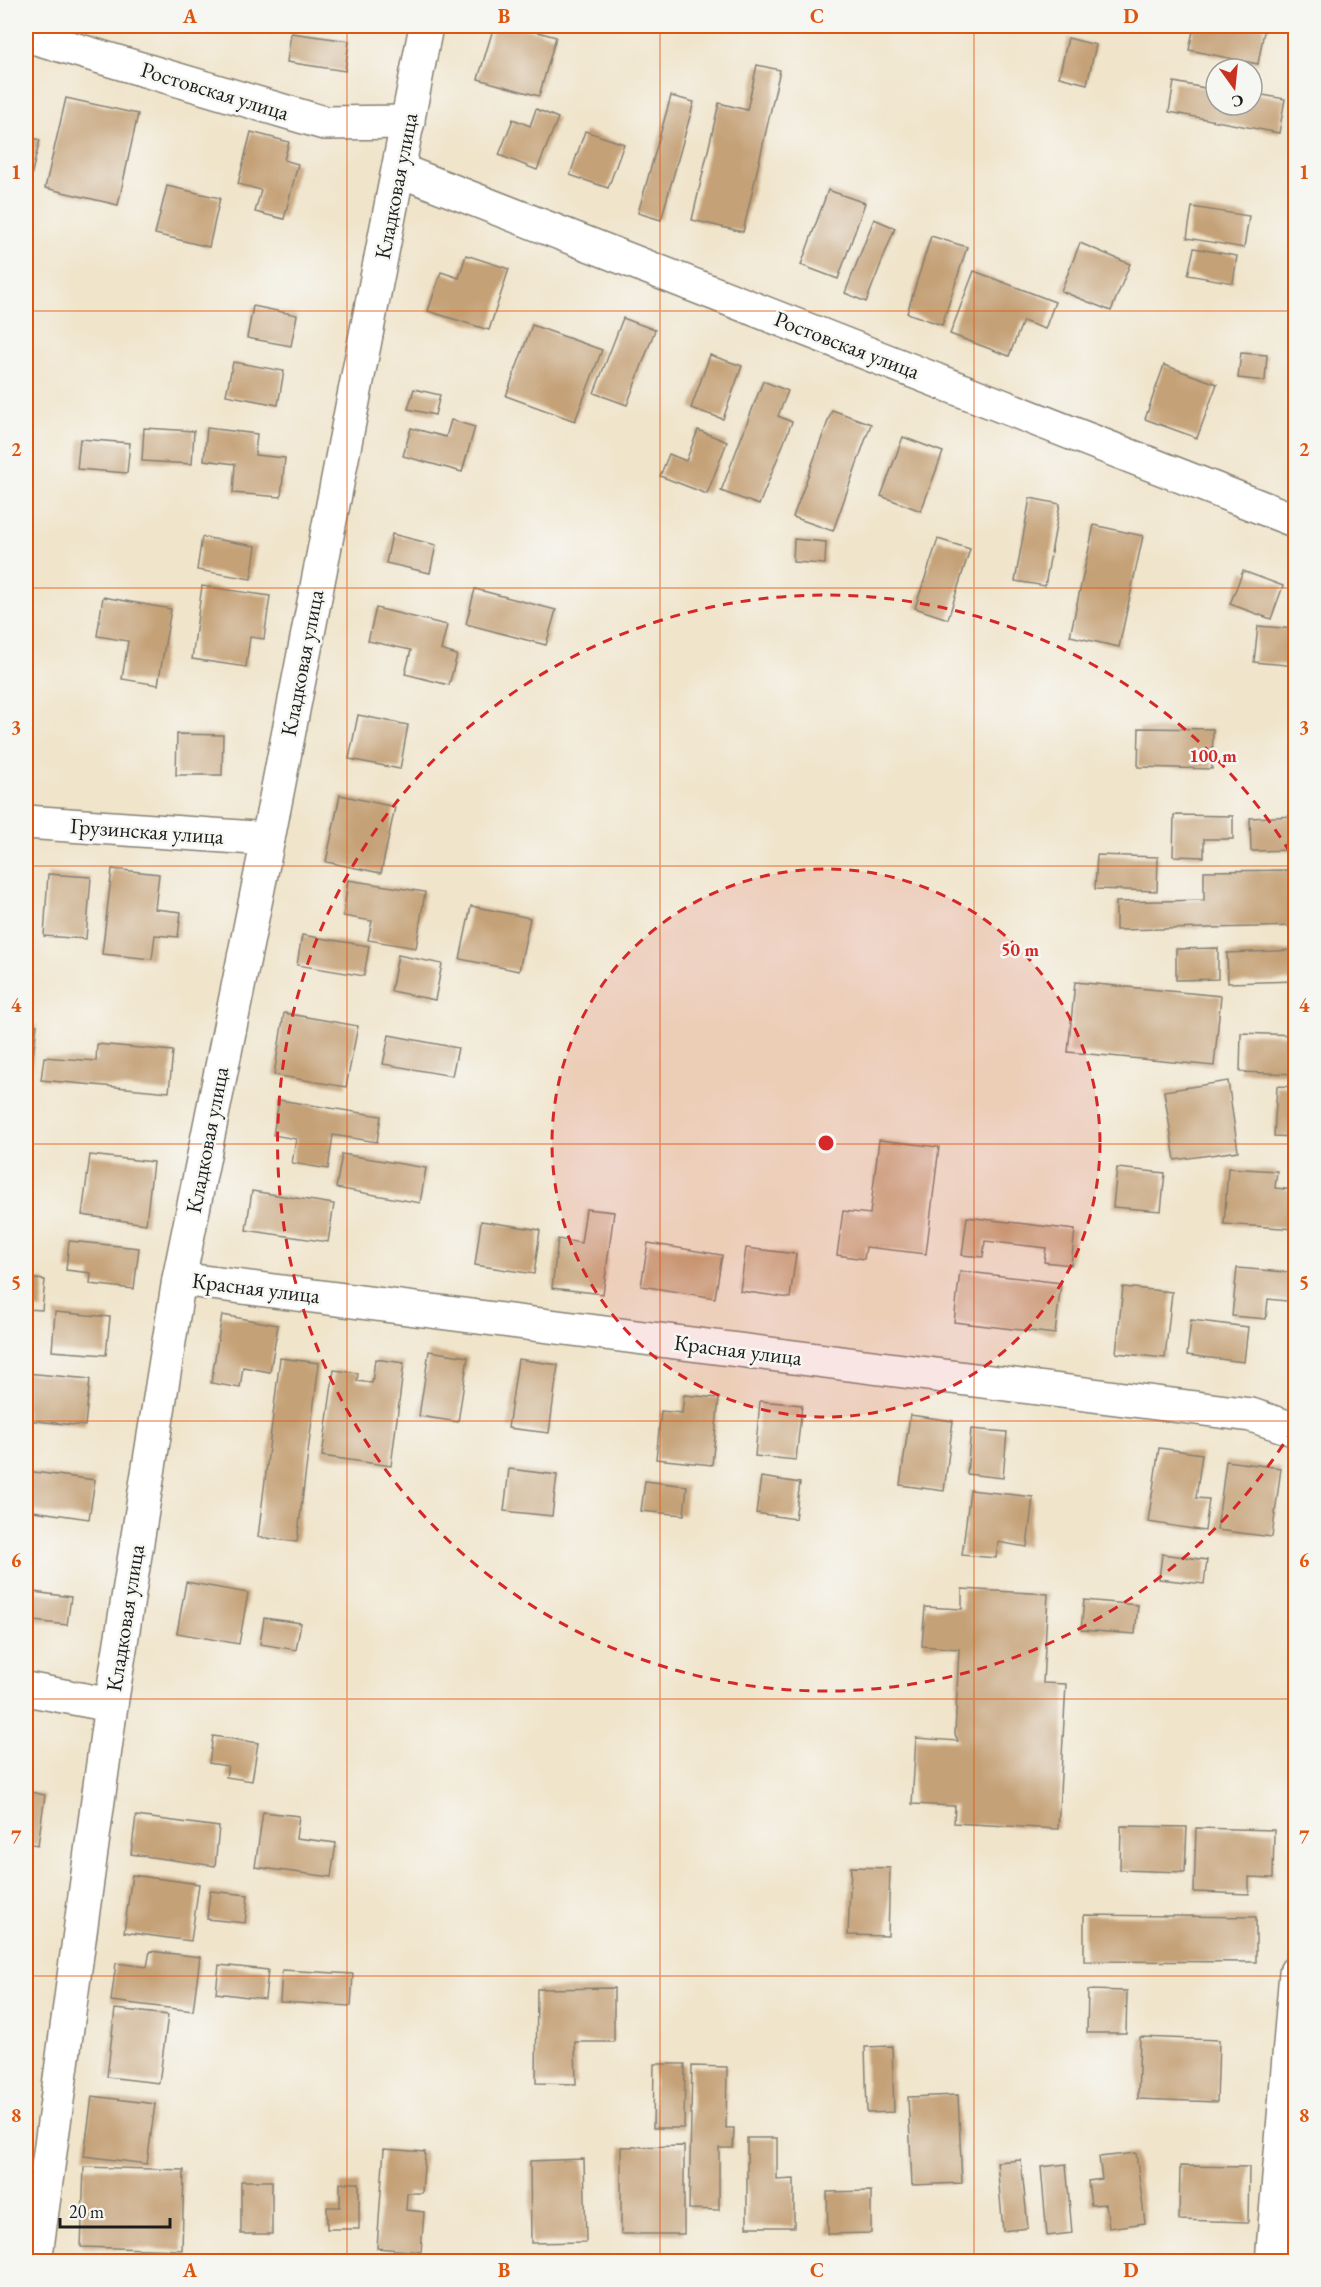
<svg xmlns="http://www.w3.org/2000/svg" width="1321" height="2287" font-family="'EB Garamond',serif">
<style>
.building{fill:#c5a177}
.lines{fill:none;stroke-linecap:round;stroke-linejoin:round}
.minor-casing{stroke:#868073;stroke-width:36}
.minor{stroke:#fff;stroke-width:33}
.grid{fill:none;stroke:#de560d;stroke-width:1.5;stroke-opacity:0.55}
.ring{fill:none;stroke:#d62828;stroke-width:3;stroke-dasharray:10 8}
.labels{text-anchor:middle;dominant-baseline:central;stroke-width:5;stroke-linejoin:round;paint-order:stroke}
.street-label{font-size:22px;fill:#1c1c1c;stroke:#f6f6f2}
.centre{fill:#d62828;stroke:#f6f6f2;stroke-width:3}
.ring-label{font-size:18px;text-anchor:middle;font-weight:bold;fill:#d62828;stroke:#f6f6f2;stroke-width:5;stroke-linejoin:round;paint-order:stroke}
.neatline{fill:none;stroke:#de560d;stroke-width:2}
.grid-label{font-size:20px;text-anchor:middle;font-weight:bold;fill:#de560d}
</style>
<rect width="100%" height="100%" fill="#f6f6f2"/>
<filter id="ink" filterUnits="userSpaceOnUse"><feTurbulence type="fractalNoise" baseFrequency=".0167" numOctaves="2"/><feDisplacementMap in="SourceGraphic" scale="12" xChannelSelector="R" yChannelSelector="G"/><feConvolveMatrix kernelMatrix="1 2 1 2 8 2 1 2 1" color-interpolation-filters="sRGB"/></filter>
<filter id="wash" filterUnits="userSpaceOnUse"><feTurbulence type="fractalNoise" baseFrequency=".008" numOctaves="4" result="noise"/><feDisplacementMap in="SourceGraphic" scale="24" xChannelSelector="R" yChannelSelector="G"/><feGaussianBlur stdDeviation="1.35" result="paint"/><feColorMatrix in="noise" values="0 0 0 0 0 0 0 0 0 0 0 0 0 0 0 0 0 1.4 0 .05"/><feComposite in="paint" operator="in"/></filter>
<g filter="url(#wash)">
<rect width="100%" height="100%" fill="#f0e4ca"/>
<g id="blocks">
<g class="building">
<path d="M494,26H516L556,37L539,96L478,79Z"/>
<path d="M1194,26H1265L1258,64L1189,50Z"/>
<path d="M291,33L349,41L345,71L287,62Z"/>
<path d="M1068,38L1096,45L1087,84L1059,77Z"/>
<path d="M757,65L780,70L743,232L692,220L719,103L747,110Z"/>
<path d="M1214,70L1216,71V105H1252V93L1285,99L1279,133L1169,112L1174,82L1210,89Z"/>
<path d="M671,96L694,102L661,220L638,213Z"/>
<path d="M66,98L138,114L118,205L45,188Z"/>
<path d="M536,109L558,118L537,170L499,155L513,119L530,126Z"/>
<path d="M585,131L624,144L608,188L570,175Z"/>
<path d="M251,132L289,142L284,160L298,164L284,219L255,212L261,190L238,184Z"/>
<path d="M26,136L40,140L26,196Z"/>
<path d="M167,186L220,198L209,247L155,234Z"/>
<path d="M828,190L865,203L838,279L801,265Z"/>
<path d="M1192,207L1249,216L1244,248L1187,238Z"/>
<path d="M874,219L895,228L866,302L845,293Z"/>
<path d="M931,236L967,247L942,325L907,313Z"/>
<path d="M1080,243L1130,264L1111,311L1061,291Z"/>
<path d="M1194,248L1237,256L1233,283L1188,275Z"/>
<path d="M466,255L509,269L489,330L428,311L441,272L459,278Z"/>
<path d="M974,271L1055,302L1045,329L1023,321L1009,356L950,334Z"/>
<path d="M253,306L297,315L291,346L247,338Z"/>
<path d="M623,318L655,330L627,405L594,393Z"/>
<path d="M532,325L602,350L575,421L506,396Z"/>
<path d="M1241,353L1267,355L1265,381L1238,378Z"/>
<path d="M710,355L742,366L723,419L691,408Z"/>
<path d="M233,362L284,371L278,405L226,395Z"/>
<path d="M1164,365L1217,384L1197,438L1145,419Z"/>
<path d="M763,381L788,391L778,416L792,422L759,505L721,491Z"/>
<path d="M414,389L440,395L435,415L408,409Z"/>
<path d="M832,410L871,424L833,531L793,517Z"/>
<path d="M451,420L475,427L462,472L403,456L411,428L446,437Z"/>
<path d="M144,428L194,431L192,464L142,461Z"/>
<path d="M207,428L257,434L255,455L285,458L281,497L233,493L235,464L204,460Z"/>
<path d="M698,430L727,442L707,494L660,476L669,454L686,461Z"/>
<path d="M903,437L943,452L921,511L881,496Z"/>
<path d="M80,439L130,443L127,473L77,469Z"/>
<path d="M1030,498L1060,504L1045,586L1015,581Z"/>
<path d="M1094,525L1143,536L1119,647L1070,636Z"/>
<path d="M392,534L436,545L430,573L386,563Z"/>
<path d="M202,537L256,546L251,579L197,570Z"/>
<path d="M794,539L826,542L825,564L793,562Z"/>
<path d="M938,539L970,549L948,619L915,608Z"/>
<path d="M1243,571L1283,586L1271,619L1230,604Z"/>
<path d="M202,586L270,596L264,639L250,637L246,667L192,659Z"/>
<path d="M475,589L556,610L546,645L466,624Z"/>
<path d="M103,597L171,609L158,685L122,679L128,641L97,636Z"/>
<path d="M376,608L447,625L441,650L457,655L449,685L405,674L411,650L368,641Z"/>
<path d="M1258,626L1296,629V666L1254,662Z"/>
<path d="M358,715L408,725L400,769L349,759Z"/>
<path d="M1139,728L1213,729L1212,769L1138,767Z"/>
<path d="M177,734L223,735L222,775H176Z"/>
<path d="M340,795L395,807L381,873L326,862Z"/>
<path d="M1174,815L1233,816V839H1204V857L1173,856Z"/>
<path d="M1296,816V850L1251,851L1250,818Z"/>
<path d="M1097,855L1158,857L1157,891L1095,889Z"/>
<path d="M112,869L159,874L155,909L181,912L178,937L155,935L152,959L102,954Z"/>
<path d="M1296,870V926L1116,930V902L1204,900V871Z"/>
<path d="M48,874L91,877L86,939L44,936Z"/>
<path d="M348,880L425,892L416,948L368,940L372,921L343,916Z"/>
<path d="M471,906L530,918L519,971L460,959Z"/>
<path d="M302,935L369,946L364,976L297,965Z"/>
<path d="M1218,948V979L1176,980V949Z"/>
<path d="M1296,950V981L1228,983L1227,953Z"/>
<path d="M398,955L442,964L435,1000L391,991Z"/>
<path d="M1075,982L1221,996L1214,1066L1068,1052Z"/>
<path d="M284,1013L358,1026L346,1087L274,1075Z"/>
<path d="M26,1024L37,1025L29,1089H26Z"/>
<path d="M1241,1033L1296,1035V1074L1240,1072Z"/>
<path d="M389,1035L458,1048L452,1076L383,1064Z"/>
<path d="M97,1044L173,1051L169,1092L41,1080L44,1057L96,1061Z"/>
<path d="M1228,1081L1238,1151L1175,1160L1164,1091Z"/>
<path d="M1277,1086L1296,1087V1137L1274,1136Z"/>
<path d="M279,1100L381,1116L377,1142L333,1135L328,1169L292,1163L296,1139L273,1135Z"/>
<path d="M879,1140L939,1147L926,1254L866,1247L864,1259L837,1255L843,1211L870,1214Z"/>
<path d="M342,1154L426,1168L420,1203L336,1188Z"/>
<path d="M90,1155L153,1162L146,1224L82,1215Z"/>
<path d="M1117,1168L1165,1173L1161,1211L1113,1207Z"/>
<path d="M1228,1168L1277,1171L1275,1188L1296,1190V1229L1224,1224Z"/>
<path d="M252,1191L334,1204L328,1242L246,1230Z"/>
<path d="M586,1209L614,1212L603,1294L552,1288L558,1239L581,1243Z"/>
<path d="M967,1217L1075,1230L1071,1265L1044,1262L1046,1248L985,1241L983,1257L962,1255Z"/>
<path d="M481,1221L540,1230L534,1274L475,1265Z"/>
<path d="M69,1241L139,1248L134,1289L90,1284L91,1273L66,1270Z"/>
<path d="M648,1243L722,1255L715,1298L641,1286Z"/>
<path d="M746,1248L796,1254L790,1298L740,1291Z"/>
<path d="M1237,1268L1296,1273V1302L1268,1299L1266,1319L1232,1316Z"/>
<path d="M960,1271L1061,1283L1055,1334L954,1322Z"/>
<path d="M26,1278L45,1280L42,1310L26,1309Z"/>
<path d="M1123,1287L1172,1292L1165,1358L1116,1353Z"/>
<path d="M55,1312L110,1317L106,1355L52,1351Z"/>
<path d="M222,1315L278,1325L270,1372L243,1367L240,1388L211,1383Z"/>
<path d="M1191,1320L1248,1327L1244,1362L1187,1355Z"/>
<path d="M429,1351L468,1357L458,1422L419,1416Z"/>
<path d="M280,1358L319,1363L297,1542L258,1537Z"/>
<path d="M375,1359L404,1363L391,1466L322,1456L334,1370L358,1373L357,1381L372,1383Z"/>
<path d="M518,1359L558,1365L549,1433L508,1428Z"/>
<path d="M26,1373L90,1379L85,1426L26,1420Z"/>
<path d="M684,1395L719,1398L712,1465L656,1459L661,1411L682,1413Z"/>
<path d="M760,1401L802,1405L796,1460L755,1456Z"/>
<path d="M910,1415L953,1421L944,1491L900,1485Z"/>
<path d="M971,1429L1007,1432L1003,1478L967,1474Z"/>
<path d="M1159,1448L1202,1454L1196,1498L1209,1499L1205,1531L1148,1522Z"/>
<path d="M1226,1461L1281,1468L1272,1537L1217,1530Z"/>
<path d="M509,1469L557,1475L552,1516L504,1511Z"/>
<path d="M26,1471L95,1480L89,1519L26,1510Z"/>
<path d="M761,1477L800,1483L795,1519L756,1513Z"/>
<path d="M645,1481L687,1486L684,1515L641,1511Z"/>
<path d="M970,1490L1033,1497L1027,1547L998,1542L996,1558L962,1555Z"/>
<path d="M1162,1554L1207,1560L1204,1584L1159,1579Z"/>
<path d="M186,1582L248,1593L239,1644L177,1633Z"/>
<path d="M962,1589L1048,1594L1043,1683L1066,1684L1058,1829L954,1823L955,1806L912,1804L916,1738L958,1741L955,1734L959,1649L922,1646L925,1607L962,1609Z"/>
<path d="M26,1591L71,1597L67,1625L26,1620Z"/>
<path d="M1084,1600L1138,1605L1135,1634L1081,1630Z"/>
<path d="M264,1618L301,1623L296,1650L260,1644Z"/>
<path d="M213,1736L258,1743L252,1781L226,1777L228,1766L209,1763Z"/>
<path d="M26,1791L45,1795L38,1845L26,1843Z"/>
<path d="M263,1812L299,1816L296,1838L336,1843L331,1877L255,1867Z"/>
<path d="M136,1816L219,1827L215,1866L131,1854Z"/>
<path d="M1121,1826L1187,1827L1185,1872L1120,1870Z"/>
<path d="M1196,1828L1274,1830L1273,1878L1249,1877V1894L1194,1892Z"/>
<path d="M851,1867L890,1868L888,1936L848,1935Z"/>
<path d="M132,1875L199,1884L191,1941L124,1932Z"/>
<path d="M210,1891L248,1895L245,1923L207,1919Z"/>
<path d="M1084,1915L1256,1917V1962L1084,1961Z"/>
<path d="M150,1951L200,1957L193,2011L111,2001L116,1963L147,1967Z"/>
<path d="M219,1965L268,1970L265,1999L216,1993Z"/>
<path d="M282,1970L353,1974L351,2006L280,2002Z"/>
<path d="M614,1988V2042H575L576,2084L536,2083L537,1989Z"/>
<path d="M1088,1990L1127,1991L1126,2033H1087Z"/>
<path d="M115,2009L168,2015L159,2083L107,2077Z"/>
<path d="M1140,2037L1219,2040L1217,2102L1138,2099Z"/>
<path d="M892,2046L894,2112L867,2113L865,2047Z"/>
<path d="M654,2064H685L684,2128H653Z"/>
<path d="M692,2066L727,2067L726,2128H734L733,2148H719V2210L689,2209Z"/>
<path d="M958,2095L962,2183L912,2185L908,2097Z"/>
<path d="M92,2096L155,2104L147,2164L84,2156Z"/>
<path d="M747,2138H777V2180L794,2179V2227H747Z"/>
<path d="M684,2146V2234H621V2147Z"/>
<path d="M384,2149L425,2152L422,2193H407L406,2210L424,2212L421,2252L377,2248Z"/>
<path d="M1136,2153L1145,2223L1109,2228L1106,2204L1091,2205L1088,2181L1102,2179L1099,2157Z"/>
<path d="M584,2159L586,2242L531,2243L530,2161Z"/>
<path d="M1021,2160L1028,2228L1003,2231L997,2162Z"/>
<path d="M1066,2164L1072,2233L1047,2236L1041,2167Z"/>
<path d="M1180,2166L1249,2167L1248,2222L1179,2220Z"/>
<path d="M84,2167L184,2170L182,2250L81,2247Z"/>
<rect x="241" y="2181" width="31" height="53"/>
<path d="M340,2183H359V2229H327V2207H340Z"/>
<path d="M871,2191V2233L828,2234L827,2192Z"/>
</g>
</g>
</g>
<g filter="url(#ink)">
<use href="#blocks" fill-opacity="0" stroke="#868073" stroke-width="1.5"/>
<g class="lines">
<g class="minor-casing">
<g id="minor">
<path d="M26,35L324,123L408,122"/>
<path d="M399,170L1296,521"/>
<path d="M26,822L268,839"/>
<path d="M179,1279L1251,1415L1296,1430"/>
<path d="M26,1689L111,1705"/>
<path d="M35,2262L111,1705L179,1279L268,839L426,26"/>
<path d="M1272,2262L1296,1972"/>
</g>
</g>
<use href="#minor" class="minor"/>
</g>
</g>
<path class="grid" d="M347,26V2262M660,26V2262M974,26V2262M26,311H1296M26,588H1296M26,866H1296M26,1144H1296M26,1421H1296M26,1699H1296M26,1976H1296"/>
<circle cx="826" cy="1143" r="274" fill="#d62828" fill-opacity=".12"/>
<g class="ring">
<circle cx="826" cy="1143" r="274"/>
<path d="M1293 1429A548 548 0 1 1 1293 857"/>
</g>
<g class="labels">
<g class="street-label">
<text transform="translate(215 91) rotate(17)">Ростовская улица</text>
<text transform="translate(396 186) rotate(-79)">Кладковая улица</text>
<text transform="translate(847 345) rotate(21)">Ростовская улица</text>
<text transform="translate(302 663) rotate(-79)">Кладковая улица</text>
<text transform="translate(147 831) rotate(4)">Грузинская улица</text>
<text transform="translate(207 1140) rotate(-79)">Кладковая улица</text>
<text transform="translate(256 1288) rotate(7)">Красная улица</text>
<text transform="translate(738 1350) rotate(7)">Красная улица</text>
<text transform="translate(125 1618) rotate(-81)">Кладковая улица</text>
</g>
</g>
<circle cx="826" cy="1143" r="9" class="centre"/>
<g class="ring-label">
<text x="1213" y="762">100 m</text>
<text x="1020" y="956">50 m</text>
</g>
<rect width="1321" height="2287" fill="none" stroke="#f6f6f2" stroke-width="66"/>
<g transform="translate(1234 87) rotate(165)"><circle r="28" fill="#f6f6f2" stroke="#9f9f9c" stroke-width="1.5"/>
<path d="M0-4.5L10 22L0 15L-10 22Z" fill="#c8321e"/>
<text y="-9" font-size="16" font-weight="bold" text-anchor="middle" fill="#1c1c1c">С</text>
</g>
<path d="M60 2218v9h110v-9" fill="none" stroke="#1c1c1c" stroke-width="3"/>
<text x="69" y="2218" font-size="18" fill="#1c1c1c" stroke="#f6f6f2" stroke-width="4.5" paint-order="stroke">20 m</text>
<rect x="33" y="33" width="1255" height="2221" class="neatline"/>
<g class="grid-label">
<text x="190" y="23">A</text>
<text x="504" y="23">B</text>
<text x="817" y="23">C</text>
<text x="1131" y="23">D</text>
<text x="16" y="179">1</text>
<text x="1304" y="179">1</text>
<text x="16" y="456">2</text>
<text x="1304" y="456">2</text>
<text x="16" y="734">3</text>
<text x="1304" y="734">3</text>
<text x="16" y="1012">4</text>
<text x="1304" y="1012">4</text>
<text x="16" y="1289">5</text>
<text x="1304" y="1289">5</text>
<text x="16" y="1567">6</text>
<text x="1304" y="1567">6</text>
<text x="16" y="1844">7</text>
<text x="1304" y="1844">7</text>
<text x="16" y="2122">8</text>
<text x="1304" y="2122">8</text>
<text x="190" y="2277">A</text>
<text x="504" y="2277">B</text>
<text x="817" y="2277">C</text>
<text x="1131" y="2277">D</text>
</g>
</svg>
